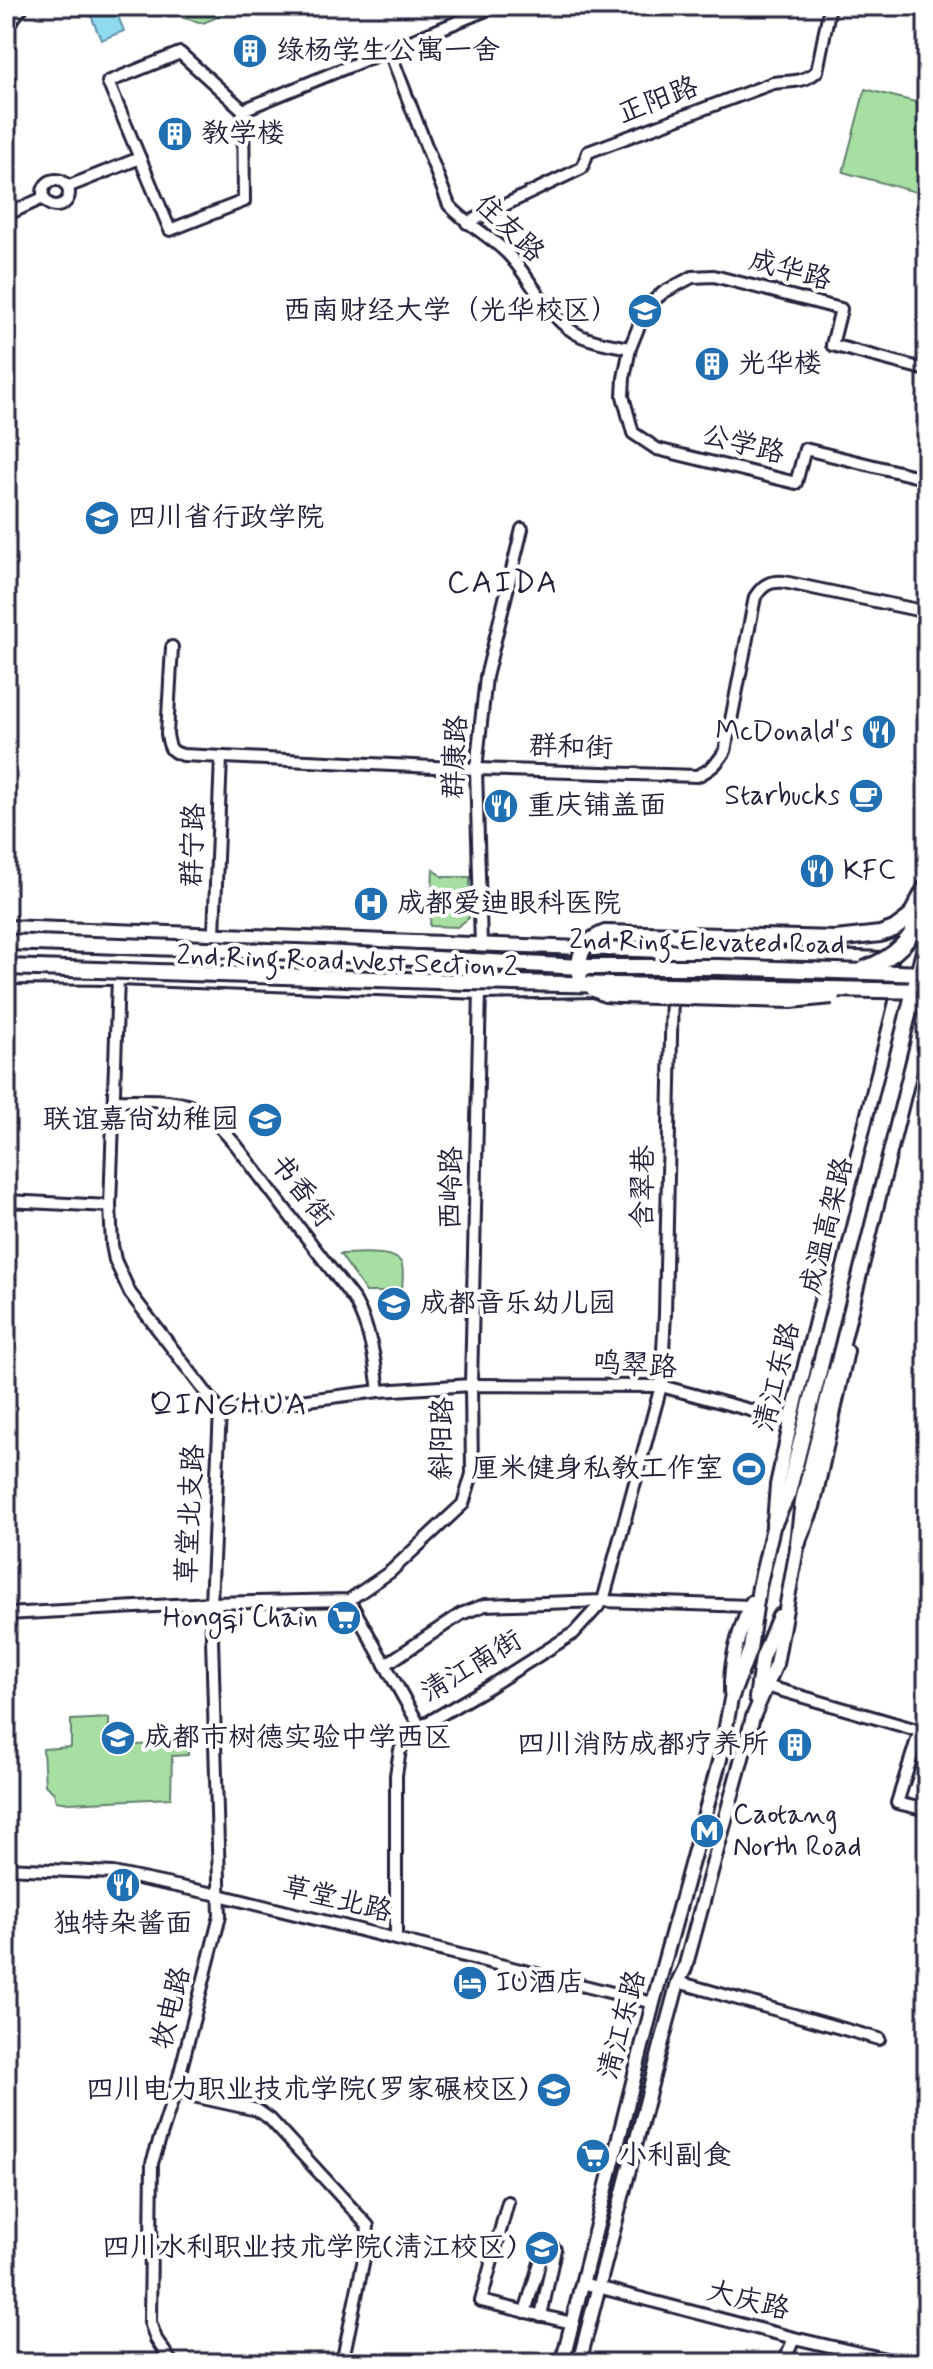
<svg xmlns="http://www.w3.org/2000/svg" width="933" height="2369" font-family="Mynerve,'LXGW WenKai TC',sans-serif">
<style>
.green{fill:#a7dfa3;stroke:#64806f;stroke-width:2}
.water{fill:#8fdaef;stroke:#6390a7;stroke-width:2}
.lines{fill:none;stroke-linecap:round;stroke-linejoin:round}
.minor-casing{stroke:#22223b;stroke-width:16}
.major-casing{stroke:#22223b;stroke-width:18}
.highway-casing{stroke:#22223b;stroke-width:20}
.minor{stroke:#fff;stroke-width:10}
.major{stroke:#fff;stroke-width:12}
.highway{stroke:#fff;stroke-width:14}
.highway-bridge-casing{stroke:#22223b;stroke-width:20;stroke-linecap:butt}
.highway-bridge{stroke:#fff;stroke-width:14}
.labels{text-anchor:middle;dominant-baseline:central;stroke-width:8;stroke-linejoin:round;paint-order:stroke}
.poi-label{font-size:28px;fill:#22223b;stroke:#fff;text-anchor:start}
.street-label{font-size:28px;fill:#22223b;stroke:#fff}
.quarter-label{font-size:32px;letter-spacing:2px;fill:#22223b;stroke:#fff}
</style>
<rect width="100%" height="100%" fill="#fff"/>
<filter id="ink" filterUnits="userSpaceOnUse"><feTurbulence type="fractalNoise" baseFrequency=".0125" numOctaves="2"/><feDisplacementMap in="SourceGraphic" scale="16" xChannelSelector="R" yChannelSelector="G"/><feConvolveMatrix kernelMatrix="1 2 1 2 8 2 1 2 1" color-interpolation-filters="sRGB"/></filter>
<g filter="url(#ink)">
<g class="green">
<path d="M178,6H244L203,23L183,18Z"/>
<path d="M865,89L927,105V195L843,172Z"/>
<path d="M433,869L443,877H470L469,918L457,927L430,926Z"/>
<path d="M340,1254C354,1254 398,1249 402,1265C404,1273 402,1284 402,1292H366Z"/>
<path d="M109,1718V1746L188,1743V1755L172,1756L171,1798L69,1803L56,1801L54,1793L45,1785L43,1749L71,1747V1720Z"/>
</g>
<path class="water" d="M87,6H114L124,31L101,40Z"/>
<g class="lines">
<g class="minor-casing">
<g id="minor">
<path d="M389,50L449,205C467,225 489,235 507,253C531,277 549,322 581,336C597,343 614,345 630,348"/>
<path d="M180,53L243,110L244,201L170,230L108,82Z"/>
<path d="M243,110L496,6"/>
<circle cx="56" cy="193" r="13"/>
<path d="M67,187L140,158"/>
<path d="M6,215L43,198"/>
<path d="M467,223L582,168L588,152L773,83C790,81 804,83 817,71L830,6"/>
<path d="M927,370L832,345L841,309L714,276L692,277L664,292L647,306L630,348L624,378L623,396L633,433L657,449L796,483L805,449L919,477L927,446"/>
<path d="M172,647L167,734C169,747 170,752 183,755L476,769L697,776C710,770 717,764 725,751L755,597C763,585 769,581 784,582L927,612"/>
<path d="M214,934L221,757"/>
<path d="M118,978L110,1206L112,1245L115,1260L130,1293L220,1411L211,1603L220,1916L175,2092L152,2163L150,2322L156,2339L172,2363"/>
<path d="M114,1100C143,1101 179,1096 204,1113C216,1121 226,1134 236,1145L355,1301C370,1329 375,1359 379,1391"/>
<path d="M6,1201L110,1206"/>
<path d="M220,1411L379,1391L471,1385L661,1386L791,1421"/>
<path d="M349,1600L420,1727"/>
<path d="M6,1614L211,1603L349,1600L390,1572L463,1504L472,1474L471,1385L481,946L476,769L486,677L522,529"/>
<path d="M385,1665L461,1614L485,1605L603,1601L661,1386L665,1314L672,990"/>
<path d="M766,1686L927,1733"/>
<path d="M920,1730L897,1803L927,1810"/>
<path d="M6,1868L113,1873L219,1895L653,2003"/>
<path d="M396,1939V1775L400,1750L408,1737L420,1727L487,1688L574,1633L603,1601L750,1606"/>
<path d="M678,1982L879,2039"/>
<path d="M175,2092L257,2110L270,2119L368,2226L366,2249L342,2363"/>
<path d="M508,2202L481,2301L572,2323"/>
<path d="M582,2283L794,2338L903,2363"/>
<path d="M525,2312L545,2246L555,2249L541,2316"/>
<path d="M790,2363L787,2355L794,2338"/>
<path d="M924,2363L927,2350"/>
</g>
</g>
<g class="major-casing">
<g id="major">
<path d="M6,26L22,6"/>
<path d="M6,927L884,959"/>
<path d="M6,977L118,978L480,992L596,990"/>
<path d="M731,1692C730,1661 739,1630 752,1602"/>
<path d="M756,1698L762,1658L779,1616"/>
<path d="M562,2363L653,2003L720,1759L731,1699L750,1649L759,1587L774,1523L777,1485L791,1421L913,934"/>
<path d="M579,2363L658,2057L678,1982L685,1968L753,1717L776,1664L798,1543L813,1507L847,1351"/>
</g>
</g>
<g class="highway-casing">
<g id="highway">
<path d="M774,1523L788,1493L820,1367"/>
<path d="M798,1543L803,1501L927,998"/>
</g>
</g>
<use href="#minor" class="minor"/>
<use href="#major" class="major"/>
<use href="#highway" class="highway"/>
<g class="highway-bridge-casing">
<g id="highway-bridge">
<path d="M6,942L324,953L581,967H718L927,974"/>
<path d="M6,967L467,982L927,991"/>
<path d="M864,969C896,957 914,939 924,906"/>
<path d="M580,974C577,952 585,941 605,933L836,939L880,934L894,929L910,917L927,885"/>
<path d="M594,989L605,994L620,995L791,1000L832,996"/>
<path d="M820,1367L927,939"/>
</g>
</g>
<use href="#highway-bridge" class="highway-bridge"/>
</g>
</g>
<defs>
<g id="building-disc" transform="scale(1.8)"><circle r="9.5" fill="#1f6fb2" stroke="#fff"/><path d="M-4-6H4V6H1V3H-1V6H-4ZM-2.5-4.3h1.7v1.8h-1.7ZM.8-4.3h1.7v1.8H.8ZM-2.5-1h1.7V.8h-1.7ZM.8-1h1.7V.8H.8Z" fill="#fff"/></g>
<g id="university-disc" transform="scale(1.8)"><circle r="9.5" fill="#1f6fb2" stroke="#fff"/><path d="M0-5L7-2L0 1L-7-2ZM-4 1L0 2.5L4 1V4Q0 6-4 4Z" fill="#fff"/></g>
<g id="restaurant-disc" transform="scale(1.8)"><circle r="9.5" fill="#1f6fb2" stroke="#fff"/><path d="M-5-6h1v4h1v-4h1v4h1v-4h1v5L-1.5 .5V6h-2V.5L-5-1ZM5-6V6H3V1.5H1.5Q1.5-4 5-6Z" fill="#fff"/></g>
<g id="cafe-disc" transform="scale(1.8)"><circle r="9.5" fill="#1f6fb2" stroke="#fff"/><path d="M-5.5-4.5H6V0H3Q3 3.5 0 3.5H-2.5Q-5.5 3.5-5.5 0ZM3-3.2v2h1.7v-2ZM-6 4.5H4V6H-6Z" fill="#fff"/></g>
<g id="hospital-disc" transform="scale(1.8)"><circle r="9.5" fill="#1f6fb2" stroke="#fff"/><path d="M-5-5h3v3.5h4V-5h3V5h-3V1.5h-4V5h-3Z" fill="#fff"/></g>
<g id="school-disc" transform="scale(1.8)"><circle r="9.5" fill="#1f6fb2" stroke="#fff"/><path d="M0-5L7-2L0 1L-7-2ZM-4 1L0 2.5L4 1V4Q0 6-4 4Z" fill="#fff"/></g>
<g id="stadium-disc" transform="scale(1.8)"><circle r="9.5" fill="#1f6fb2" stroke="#fff"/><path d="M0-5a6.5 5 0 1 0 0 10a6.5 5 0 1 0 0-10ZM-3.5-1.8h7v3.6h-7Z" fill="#fff"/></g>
<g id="supermarket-disc" transform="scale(1.8)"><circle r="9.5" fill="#1f6fb2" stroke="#fff"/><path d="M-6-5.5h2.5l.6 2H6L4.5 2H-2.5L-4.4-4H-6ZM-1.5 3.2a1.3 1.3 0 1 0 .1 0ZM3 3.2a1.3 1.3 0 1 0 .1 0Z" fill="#fff"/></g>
<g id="metro-disc" transform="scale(1.8)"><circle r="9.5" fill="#1f6fb2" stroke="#fff"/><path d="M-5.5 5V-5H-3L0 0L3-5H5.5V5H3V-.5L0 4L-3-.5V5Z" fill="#fff"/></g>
<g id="hotel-disc" transform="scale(1.8)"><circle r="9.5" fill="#1f6fb2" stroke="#fff"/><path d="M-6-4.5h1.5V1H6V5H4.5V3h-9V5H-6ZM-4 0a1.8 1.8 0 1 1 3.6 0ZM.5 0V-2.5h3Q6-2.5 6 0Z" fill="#fff"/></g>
</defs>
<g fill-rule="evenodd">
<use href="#building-disc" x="250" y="51"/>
<use href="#building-disc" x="175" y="134"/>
<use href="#university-disc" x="645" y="311"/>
<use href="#building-disc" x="712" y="364"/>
<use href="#university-disc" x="102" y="518"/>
<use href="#restaurant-disc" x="879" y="732"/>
<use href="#cafe-disc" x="866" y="796"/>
<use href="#restaurant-disc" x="501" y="806"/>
<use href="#restaurant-disc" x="817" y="871"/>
<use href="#hospital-disc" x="371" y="904"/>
<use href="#school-disc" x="265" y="1120"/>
<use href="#school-disc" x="394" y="1304"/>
<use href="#stadium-disc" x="749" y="1469"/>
<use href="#supermarket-disc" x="344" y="1618"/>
<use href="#school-disc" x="118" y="1738"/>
<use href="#building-disc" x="795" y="1745"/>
<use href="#metro-disc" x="707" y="1831"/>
<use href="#restaurant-disc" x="123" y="1885"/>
<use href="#hotel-disc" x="470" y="1983"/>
<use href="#university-disc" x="554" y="2090"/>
<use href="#supermarket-disc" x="593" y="2156"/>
<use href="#university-disc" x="542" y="2248"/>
</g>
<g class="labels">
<g class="poi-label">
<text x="276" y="51">绿杨学生公寓一舍</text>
<text x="201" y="134">教学楼</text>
<text x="619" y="311" text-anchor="end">西南财经大学（光华校区）</text>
<text x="738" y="364">光华楼</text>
<text x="128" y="518">四川省行政学院</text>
<text x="853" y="732" text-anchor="end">McDonald's</text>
<text x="840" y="796" text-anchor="end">Starbucks</text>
<text x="527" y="806">重庆铺盖面</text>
<text x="843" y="871">KFC</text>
<text x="397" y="904">成都爱迪眼科医院</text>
<text x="239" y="1120" text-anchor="end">联谊嘉尚幼稚园</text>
<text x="420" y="1304">成都音乐幼儿园</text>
<text x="723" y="1469" text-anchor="end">厘米健身私教工作室</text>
<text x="318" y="1618" text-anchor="end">Hongqi Chain</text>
<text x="144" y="1738">成都市树德实验中学西区</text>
<text x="769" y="1745" text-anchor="end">四川消防成都疗养所</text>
<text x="733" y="1815">Caotang<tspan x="733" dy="32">North Road</tspan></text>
<text x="123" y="1924" text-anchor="middle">独特杂酱面</text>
<text x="496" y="1983">IU酒店</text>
<text x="528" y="2090" text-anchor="end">四川电力职业技术学院(罗家碾校区)</text>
<text x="619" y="2156">小利副食</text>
<text x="516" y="2248" text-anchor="end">四川水利职业技术学院(清江校区)</text>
</g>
<g class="street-label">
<text transform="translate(658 101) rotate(-21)">正阳路</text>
<text transform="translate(509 229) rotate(44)">住友路</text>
<text transform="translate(790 271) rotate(15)">成华路</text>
<text transform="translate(743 445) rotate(14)">公学路</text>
<text transform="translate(571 748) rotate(2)">群和街</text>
<text transform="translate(456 757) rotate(-87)">群康路</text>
<text transform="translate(194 845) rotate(-88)">群宁路</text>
<text transform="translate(707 943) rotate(1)">2nd Ring Elevated Road</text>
<text transform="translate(347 962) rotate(2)">2nd Ring Road West Section 2</text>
<text transform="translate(644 1187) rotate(-89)">含翠巷</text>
<text transform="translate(452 1188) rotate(-89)">西岭路</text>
<text transform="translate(301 1191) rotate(52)">书香街</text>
<text transform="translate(828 1226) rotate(-76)">成温高架路</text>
<text transform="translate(635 1366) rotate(4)">鸣翠路</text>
<text transform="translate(778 1377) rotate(-76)">清江东路</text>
<text transform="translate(443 1439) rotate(-89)">斜阳路</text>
<text transform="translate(191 1514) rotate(-87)">草堂北支路</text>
<text transform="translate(472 1667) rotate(-31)">清江南街</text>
<text transform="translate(337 1900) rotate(14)">草堂北路</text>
<text transform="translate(172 2008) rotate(-76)">牧电路</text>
<text transform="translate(623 2025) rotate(-75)">清江东路</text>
<text transform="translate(748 2301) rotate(14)">大庆路</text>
</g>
<g class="quarter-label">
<text x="503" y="583">CAIDA</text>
<text x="229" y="1405">QINGHUA</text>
</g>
</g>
<rect width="933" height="2369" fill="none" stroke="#fff" stroke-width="32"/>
<rect x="16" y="16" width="901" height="2337" fill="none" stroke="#22223b" stroke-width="3" filter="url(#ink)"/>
</svg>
